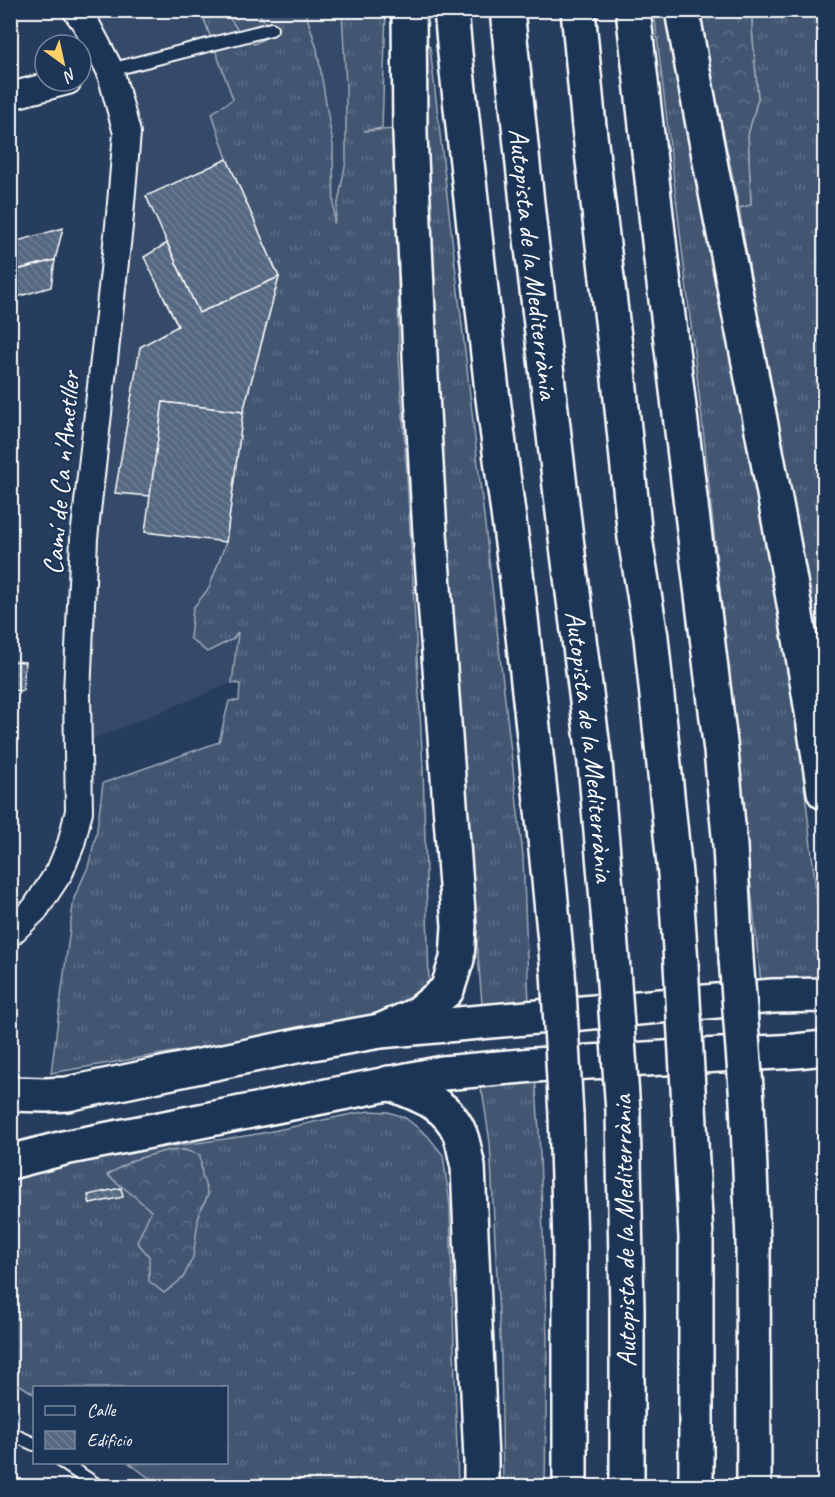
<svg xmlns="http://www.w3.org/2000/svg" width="835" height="1497" font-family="Caveat,sans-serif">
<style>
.built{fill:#344a68}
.grass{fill:url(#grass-tufts);stroke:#a0aab8;stroke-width:1.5}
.forest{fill:url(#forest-crowns);stroke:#a0aab8;stroke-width:1.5}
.building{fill:url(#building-back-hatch);stroke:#fff;stroke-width:1.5}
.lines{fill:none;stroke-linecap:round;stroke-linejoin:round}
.lane-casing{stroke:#fff;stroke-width:16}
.street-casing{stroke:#fff;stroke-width:30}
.secondary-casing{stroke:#fff;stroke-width:38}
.highway-casing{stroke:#fff;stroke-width:38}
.lane{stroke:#1d3557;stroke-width:12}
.street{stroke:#1d3557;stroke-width:26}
.secondary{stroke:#1d3557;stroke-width:33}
.highway{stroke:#1d3557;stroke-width:33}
.highway-bridge-casing{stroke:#fff;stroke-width:38;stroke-linecap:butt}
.highway-bridge{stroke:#1d3557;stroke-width:33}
.labels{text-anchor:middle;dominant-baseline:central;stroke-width:4.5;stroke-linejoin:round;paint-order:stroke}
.street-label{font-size:28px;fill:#fff;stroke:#1d3557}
</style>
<defs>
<pattern id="grass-tufts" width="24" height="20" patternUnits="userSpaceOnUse" patternTransform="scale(1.5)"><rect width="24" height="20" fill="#425672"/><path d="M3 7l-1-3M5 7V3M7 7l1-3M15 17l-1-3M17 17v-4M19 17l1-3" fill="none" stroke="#5e6f87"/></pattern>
<pattern id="forest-crowns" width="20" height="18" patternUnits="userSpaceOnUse" patternTransform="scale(1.5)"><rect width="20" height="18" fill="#425672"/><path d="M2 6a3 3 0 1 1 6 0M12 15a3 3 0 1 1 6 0" fill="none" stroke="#5e6f87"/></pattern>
<pattern id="building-back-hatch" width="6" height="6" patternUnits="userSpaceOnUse" patternTransform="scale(1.5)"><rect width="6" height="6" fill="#556781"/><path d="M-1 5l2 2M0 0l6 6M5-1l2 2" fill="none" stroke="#6e7e94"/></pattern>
</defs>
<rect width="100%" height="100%" fill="#263d5e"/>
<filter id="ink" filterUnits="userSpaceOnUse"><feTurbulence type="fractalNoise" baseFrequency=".0167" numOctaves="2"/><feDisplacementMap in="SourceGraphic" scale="12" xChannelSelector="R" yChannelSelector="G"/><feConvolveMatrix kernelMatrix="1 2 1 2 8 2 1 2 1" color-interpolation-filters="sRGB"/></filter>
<g filter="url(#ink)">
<path class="built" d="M76,11H342L346,86L347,202L258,664L232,683L78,745L127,133Z"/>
<g class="grass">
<path d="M201,11H305L317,49L333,145L334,224L346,161V86L342,11H386L382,128L364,131L396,129L399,356L407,475L423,768L429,982L397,1008L373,1018L51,1073L74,898L88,867L96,836L103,783L219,742L229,701H239L240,684L232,683L238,632L233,639L207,652L190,638L193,608L209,588L226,542L243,412L279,277L227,159L212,113L233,99Z"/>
<path d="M654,11H667L733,361L797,720L824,963V980L761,984L702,419Z"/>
<path d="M752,11H824V705L739,208L751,204L748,135L758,98L752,29Z"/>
<path d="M423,43L430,47L523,856L529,1004H482L447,580L431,266Z"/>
<path d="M535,1074L539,1130L547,1337L545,1486H503L501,1355L490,1143L483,1096L480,1087L483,1077Z"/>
<path d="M369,1111L388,1112L404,1117L427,1135L443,1155L450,1206L458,1486H160L129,1463L226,1462V1388H34V1394L11,1379V1177C90,1152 175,1148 257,1134C295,1127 332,1117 369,1111Z"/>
</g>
<g class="forest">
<path d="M225,11H257L273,34L254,44L241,35Z"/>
<path d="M701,11H752V29L758,98L748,135L751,205L739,208L706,47Z"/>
<path d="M184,1150L200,1155L202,1175L208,1195L199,1214L193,1257L183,1278L164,1293L149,1281V1256L137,1242L151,1211L133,1195L107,1175L133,1160L165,1151Z"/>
</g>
<g class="building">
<path d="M91,10H114L94,18Z"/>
<path d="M227,159L279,277L199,313L146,196Z"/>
<path d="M63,228L55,260L12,271L10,264V243Z"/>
<path d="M167,243L199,313L279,277L243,412L163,402L150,496L115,493L140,347L178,326L144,257Z"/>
<path d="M55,260L51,287L10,299V272Z"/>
<path d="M163,402L243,412L226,542L145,532Z"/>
<path d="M10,661L25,662L23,691L10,690Z"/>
<path d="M121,1188L123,1197L90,1204L88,1195Z"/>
</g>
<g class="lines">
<g class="lane-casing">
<g id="lane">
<path d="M110,70L271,29"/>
<path d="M10,1435L16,1436L34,1444"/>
<path d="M62,1462L98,1486"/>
</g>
</g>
<g class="street-casing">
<g id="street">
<path d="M10,96L68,81"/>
<path d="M10,933L35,909L60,871L71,844L79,811L77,693L84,538L119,226L127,133L110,70L85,22L76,10"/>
</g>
</g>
<g class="secondary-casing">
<g id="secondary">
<path d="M10,1094L46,1095L67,1094L301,1045L380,1031L773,996L824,995"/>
<path d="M10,1162L64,1148L443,1073L533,1065L796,1051L824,1048"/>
</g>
</g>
<g class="highway-casing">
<g id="highway">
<path d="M451,10L455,53L492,391L517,581L543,819L558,972"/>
<path id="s1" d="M507,10L529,222L567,546L595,763L613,969"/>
<path d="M578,10L589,127L619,379L635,538L651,637L663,755L675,874L681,964"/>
<path d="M633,10L661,259L721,751L730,846L736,958"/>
<path d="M682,10C728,271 787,530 824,792"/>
<path d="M380,1031L418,1014L447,990L457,959L459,926L430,533L421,377L410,135L409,10"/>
<path d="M389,1083C417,1094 448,1103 460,1134C464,1144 465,1156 468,1166L481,1460V1486"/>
<path d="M747,1101L753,1240L754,1486"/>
<path d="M689,1106L696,1237V1486"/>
<path d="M623,1111L627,1310V1486"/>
<path d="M566,1115L570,1244V1486"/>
</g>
</g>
<use href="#lane" class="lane"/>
<use href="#street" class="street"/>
<use href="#secondary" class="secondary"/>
<use href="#highway" class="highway"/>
<g class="highway-bridge-casing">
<g id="highway-bridge">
<path d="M736,958L747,1101"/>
<path d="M681,964L689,1106"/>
<path d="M613,969L623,1111"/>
<path d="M558,972L566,1115"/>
</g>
</g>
<use href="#highway-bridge" class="highway-bridge"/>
</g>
</g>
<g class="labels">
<g class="street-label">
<text stroke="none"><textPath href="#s1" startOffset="255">Autopista de la Mediterrània</textPath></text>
<text transform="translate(61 473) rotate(-85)">Camí de Ca n'Ametller</text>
<text stroke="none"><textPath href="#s1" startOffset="741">Autopista de la Mediterrània</textPath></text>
<text transform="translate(624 1231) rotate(-91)">Autopista de la Mediterrània</text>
</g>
</g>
<rect width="835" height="1497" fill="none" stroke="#1d3557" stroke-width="36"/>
<rect x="18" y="18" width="799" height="1461" fill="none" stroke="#fff" stroke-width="2" filter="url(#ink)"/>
<rect x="33" y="1386" width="195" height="78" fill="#1d3557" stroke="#77869a" stroke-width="1.5"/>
<rect x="45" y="1406" width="30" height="9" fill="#1d3557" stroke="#77869a" stroke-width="1.5"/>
<text x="87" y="1416" font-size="18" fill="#ffffff">Calle</text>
<rect x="45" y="1431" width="30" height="18" fill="url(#building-back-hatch)" stroke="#77869a" stroke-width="1.5"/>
<text x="87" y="1446" font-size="18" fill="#ffffff">Edificio</text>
<g transform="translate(63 63) rotate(147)"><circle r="28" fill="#1d3557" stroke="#77869a" stroke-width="1.5"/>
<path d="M0-4.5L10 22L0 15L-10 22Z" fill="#ffd166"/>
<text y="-9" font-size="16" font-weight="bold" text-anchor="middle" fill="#ffffff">N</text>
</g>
</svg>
